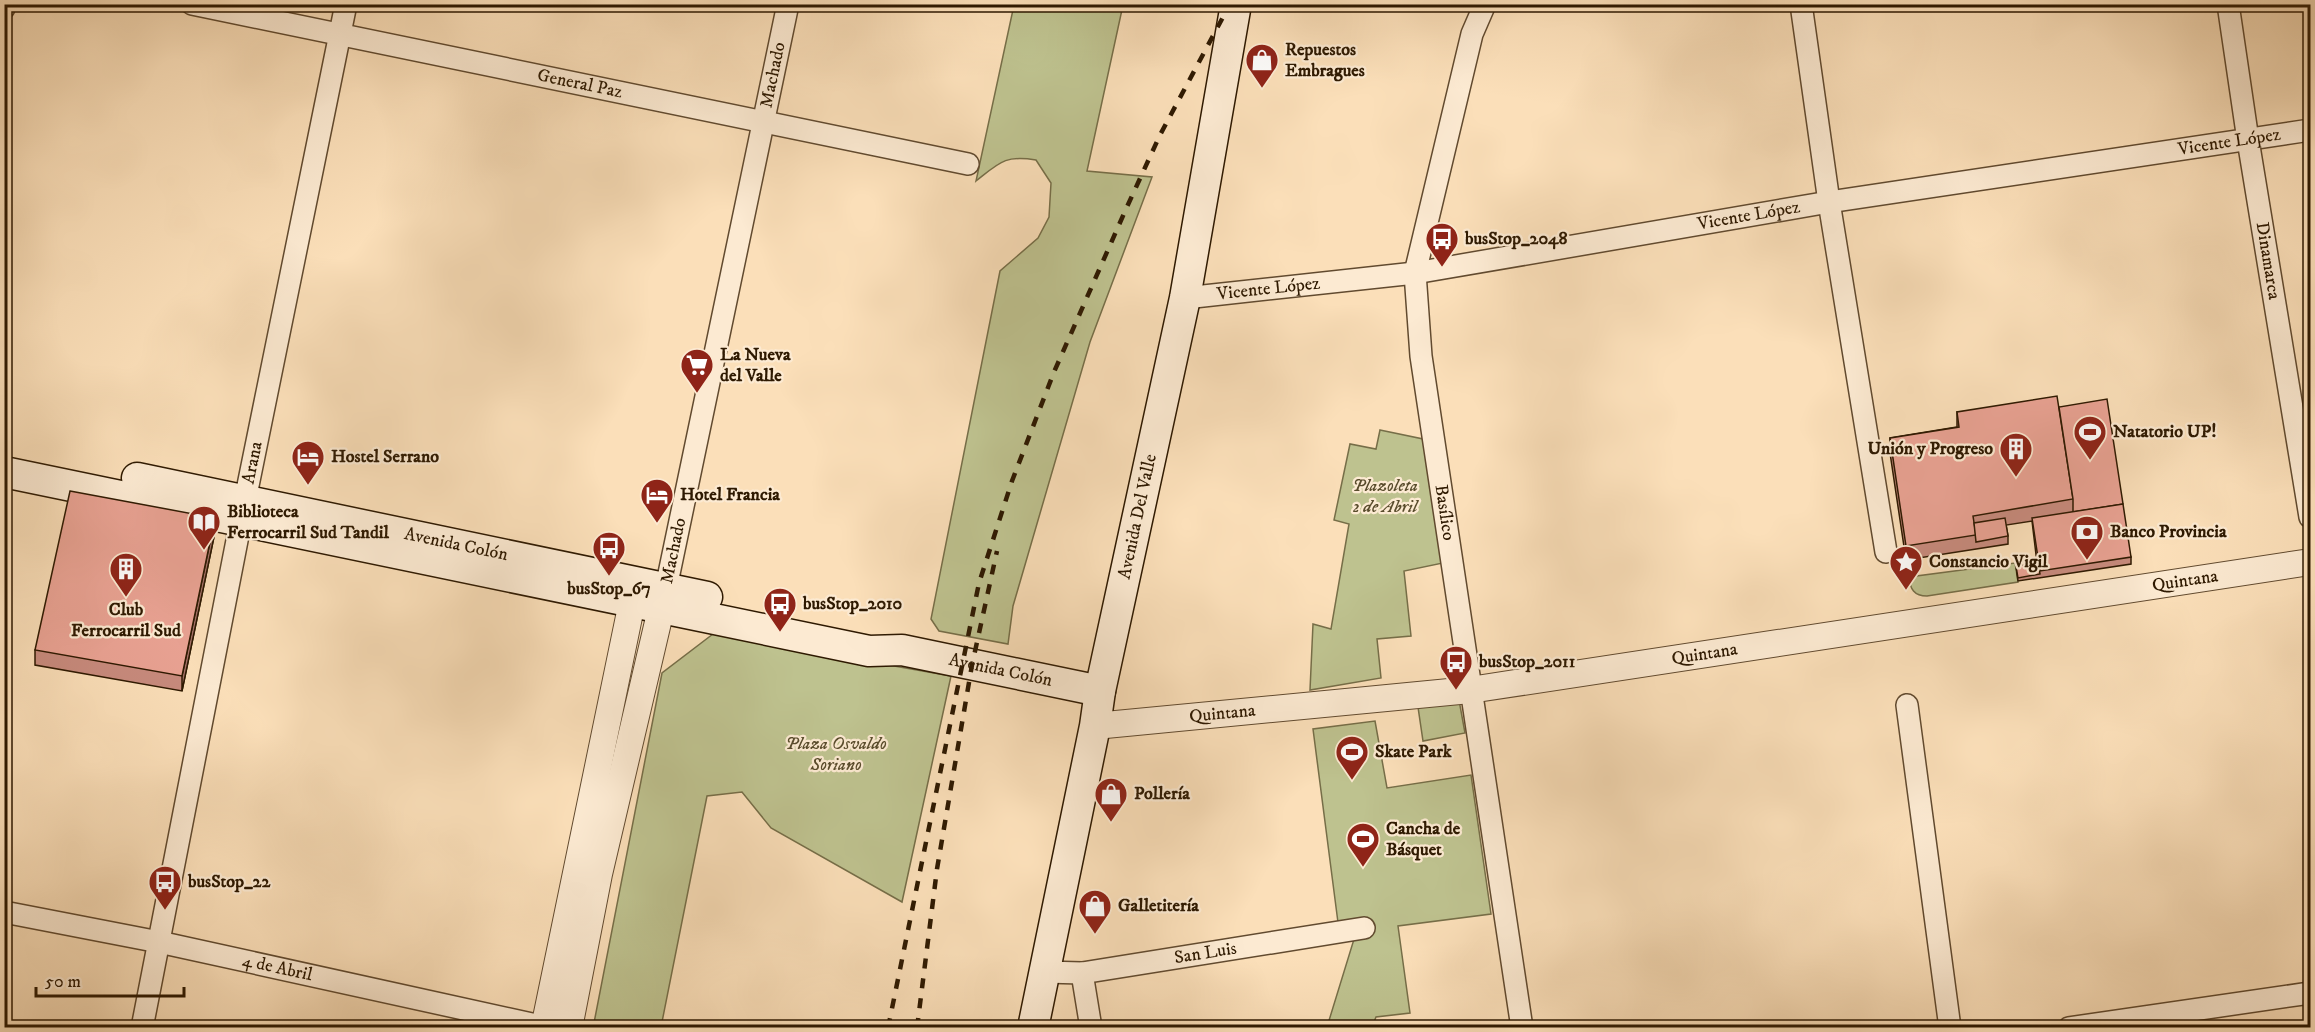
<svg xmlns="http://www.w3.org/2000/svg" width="2315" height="1032" font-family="'IM FELL DW Pica',serif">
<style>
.green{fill:#bec28f;stroke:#766e48;stroke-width:1.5}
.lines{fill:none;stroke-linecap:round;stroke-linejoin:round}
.minor-casing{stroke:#614a2f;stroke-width:24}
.tertiary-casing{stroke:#614a2f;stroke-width:28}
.secondary-casing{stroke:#2e1901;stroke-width:33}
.minor{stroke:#fcead2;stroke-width:21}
.tertiary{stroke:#fcead2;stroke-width:26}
.secondary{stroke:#fcead2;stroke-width:30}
.rail{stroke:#2e1901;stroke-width:4.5;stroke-dasharray:10 10;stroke-linecap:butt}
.wall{fill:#c88b7e;stroke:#2e1901;stroke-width:1.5}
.shaded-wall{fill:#a37167;stroke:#2e1901;stroke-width:1.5}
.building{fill:#e9a293;stroke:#2e1901;stroke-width:1.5}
.labels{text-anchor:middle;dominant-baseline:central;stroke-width:4.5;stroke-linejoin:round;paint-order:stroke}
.poi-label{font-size:18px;font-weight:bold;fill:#2e1901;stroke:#fcead2;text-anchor:start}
.street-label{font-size:18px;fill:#2e1901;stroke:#fcead2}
.park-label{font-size:18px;font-style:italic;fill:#594c2c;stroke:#fcead2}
</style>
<rect width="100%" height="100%" fill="#fbdfb9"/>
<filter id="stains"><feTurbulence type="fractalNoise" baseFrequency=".00333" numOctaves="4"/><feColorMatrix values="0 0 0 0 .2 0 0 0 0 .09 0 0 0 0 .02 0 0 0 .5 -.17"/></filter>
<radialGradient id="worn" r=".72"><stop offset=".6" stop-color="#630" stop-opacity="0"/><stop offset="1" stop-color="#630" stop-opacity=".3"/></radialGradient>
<g class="green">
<path d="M1014,5H1123L1087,171L1152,177L1090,342L1013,606L1008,644L939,631L931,619L1000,271L1038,238L1049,217L1051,183L1036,160C1005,155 1000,162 976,181Z"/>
<path d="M1380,430L1423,439L1443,563L1404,571L1411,636L1377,639L1381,678L1310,690L1313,624L1331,629L1349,524L1334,520L1350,444L1376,449Z"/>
<path d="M2015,563L2018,582L1927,596C1914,596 1910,589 1909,577Z"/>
<path d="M713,634L951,676L902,902L771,828L742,792L707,796L661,1027L593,1028L662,673Z"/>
<path d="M1459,700L1465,733L1423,741L1418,707Z"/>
<path d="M1375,721L1387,788L1471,775L1491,914L1398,926L1410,1013L1376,1017L1372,1027H1327L1355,936L1340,938L1313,729Z"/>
</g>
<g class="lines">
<g class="minor-casing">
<g id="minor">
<path id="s1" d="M192,4L968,164"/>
<path id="s2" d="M1485,4L1472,34L1415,273L1421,356L1522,1028"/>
<path d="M1801,4L1829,202L1886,552"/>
<path id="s3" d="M2228,4L2248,140L2310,517"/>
<path d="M4,8L5,4"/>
<path id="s4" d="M1185,298L1415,273L1829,202L2310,130"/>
<path id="s5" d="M666,588L788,4"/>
<path d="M1907,705L1950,1028"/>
<path id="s6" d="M4,912L159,942L550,1028"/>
<path id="s7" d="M1045,972L1082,973L1364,928"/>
<path d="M1082,973L1091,1028"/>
<path id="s8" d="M142,1028L241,520L346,4"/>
<path d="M2069,1028L2310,993"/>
</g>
</g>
<g class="tertiary-casing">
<g id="tertiary">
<path id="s9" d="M1095,726L1470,690L2310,562"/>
<path d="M544,1028L636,583"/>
<path d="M569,1028L599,874L666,588"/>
</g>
</g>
<g class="secondary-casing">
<g id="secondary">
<path id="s10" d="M4,472L869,651L902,650L1100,691"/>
<path id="s11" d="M137,478L707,597"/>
<path id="s12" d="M1033,1028L1095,726L1100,691L1185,298L1236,4"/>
</g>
</g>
<use href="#minor" class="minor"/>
<use href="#tertiary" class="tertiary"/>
<use href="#secondary" class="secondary"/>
<g class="rail">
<path d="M888,1028L979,583L1012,481L1054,372L1126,209L1160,135L1230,4"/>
<path d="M917,1028L937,869L972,665L997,551"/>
</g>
</g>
<g class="wall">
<path d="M2059,407L2131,557V564L2018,581L2016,566L2037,563L2032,521L2006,525L2008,536V544L1906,560L1890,453V438L1957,427V412Z"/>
<path d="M215,532L182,691L35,665V650Z"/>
</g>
<path class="shaded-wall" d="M215,518V532L182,691V676Z"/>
<g class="building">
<path d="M2057,396L2073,499L1973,516L1976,535L1906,546L1890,438L1959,427L1957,412Z"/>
<path d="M2107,399L2123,504L2073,512V499L2059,407Z"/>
<path d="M70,491L215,518L182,676L35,650Z"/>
<path d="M2123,504L2131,557L2040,571L2032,518Z"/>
<path d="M2005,518L2008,536L1976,542L1974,523Z"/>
<path d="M2038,563L2040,574L2018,578L2016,566Z"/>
</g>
<defs>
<g id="shop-pin" transform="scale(1.725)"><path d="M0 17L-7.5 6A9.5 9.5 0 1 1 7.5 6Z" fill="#8f2418" stroke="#fcead2"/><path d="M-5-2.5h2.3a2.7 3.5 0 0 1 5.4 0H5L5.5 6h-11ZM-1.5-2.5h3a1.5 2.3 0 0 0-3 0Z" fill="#fff"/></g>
<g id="bus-pin" transform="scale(1.725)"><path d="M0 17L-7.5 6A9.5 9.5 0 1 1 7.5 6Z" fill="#8f2418" stroke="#fcead2"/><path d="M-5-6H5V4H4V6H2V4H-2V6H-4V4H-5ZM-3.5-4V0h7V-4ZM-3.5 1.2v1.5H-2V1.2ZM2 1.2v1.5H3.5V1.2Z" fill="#fff"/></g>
<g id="supermarket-pin" transform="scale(1.725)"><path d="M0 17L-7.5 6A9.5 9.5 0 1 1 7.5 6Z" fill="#8f2418" stroke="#fcead2"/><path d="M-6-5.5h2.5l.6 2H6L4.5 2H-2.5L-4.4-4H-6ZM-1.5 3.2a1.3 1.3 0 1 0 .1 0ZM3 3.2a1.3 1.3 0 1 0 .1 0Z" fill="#fff"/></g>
<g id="stadium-pin" transform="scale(1.725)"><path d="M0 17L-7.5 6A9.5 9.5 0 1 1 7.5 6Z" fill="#8f2418" stroke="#fcead2"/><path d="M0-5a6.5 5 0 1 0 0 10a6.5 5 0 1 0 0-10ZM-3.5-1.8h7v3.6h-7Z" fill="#fff"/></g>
<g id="building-pin" transform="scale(1.725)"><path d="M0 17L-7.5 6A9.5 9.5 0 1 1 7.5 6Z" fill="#8f2418" stroke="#fcead2"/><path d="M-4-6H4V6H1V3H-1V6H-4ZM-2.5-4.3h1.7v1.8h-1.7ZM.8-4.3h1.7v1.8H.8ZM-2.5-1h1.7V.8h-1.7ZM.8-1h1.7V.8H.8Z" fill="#fff"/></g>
<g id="hotel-pin" transform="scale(1.725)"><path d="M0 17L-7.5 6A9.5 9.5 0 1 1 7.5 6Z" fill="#8f2418" stroke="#fcead2"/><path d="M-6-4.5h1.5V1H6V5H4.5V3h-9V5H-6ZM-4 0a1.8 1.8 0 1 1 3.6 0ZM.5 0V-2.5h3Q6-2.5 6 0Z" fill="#fff"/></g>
<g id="library-pin" transform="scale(1.725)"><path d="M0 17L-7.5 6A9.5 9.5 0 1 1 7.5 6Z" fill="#8f2418" stroke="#fcead2"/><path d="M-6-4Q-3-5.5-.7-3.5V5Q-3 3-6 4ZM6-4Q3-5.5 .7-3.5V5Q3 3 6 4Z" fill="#fff"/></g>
<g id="bank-pin" transform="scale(1.725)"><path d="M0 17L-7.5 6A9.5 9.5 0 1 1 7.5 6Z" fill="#8f2418" stroke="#fcead2"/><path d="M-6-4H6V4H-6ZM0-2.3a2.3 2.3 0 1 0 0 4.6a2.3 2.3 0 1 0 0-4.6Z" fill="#fff"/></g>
<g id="sight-pin" transform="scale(1.725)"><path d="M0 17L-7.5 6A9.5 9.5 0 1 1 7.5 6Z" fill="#8f2418" stroke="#fcead2"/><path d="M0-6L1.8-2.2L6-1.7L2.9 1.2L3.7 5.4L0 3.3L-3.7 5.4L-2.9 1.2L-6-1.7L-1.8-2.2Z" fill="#fff"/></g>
</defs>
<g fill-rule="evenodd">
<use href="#shop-pin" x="1262" y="60"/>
<use href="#bus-pin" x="1442" y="239"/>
<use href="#supermarket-pin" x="697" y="365"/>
<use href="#stadium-pin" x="2090" y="432"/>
<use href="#building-pin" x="2016" y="449"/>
<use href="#hotel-pin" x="308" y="457"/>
<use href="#hotel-pin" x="657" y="495"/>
<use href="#library-pin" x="204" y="522"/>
<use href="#bank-pin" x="2087" y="532"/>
<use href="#bus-pin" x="609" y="548"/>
<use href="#sight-pin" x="1906" y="562"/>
<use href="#building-pin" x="126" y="569"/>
<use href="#bus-pin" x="780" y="604"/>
<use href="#bus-pin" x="1456" y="662"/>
<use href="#stadium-pin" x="1352" y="752"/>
<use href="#shop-pin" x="1111" y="794"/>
<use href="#stadium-pin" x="1363" y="839"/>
<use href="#bus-pin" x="165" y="882"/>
<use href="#shop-pin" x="1095" y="906"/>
</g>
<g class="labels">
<g class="poi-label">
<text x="1285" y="50">Repuestos<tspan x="1285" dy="21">Embragues</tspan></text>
<text x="1465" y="239">busStop_2048</text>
<text x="720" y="355">La Nueva<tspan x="720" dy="21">del Valle</tspan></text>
<text x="2113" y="432">Natatorio UP!</text>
<text x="1993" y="449" text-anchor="end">Unión y Progreso</text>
<text x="331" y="457">Hostel Serrano</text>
<text x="680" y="495">Hotel Francia</text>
<text x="227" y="512">Biblioteca<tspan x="227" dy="21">Ferrocarril Sud Tandil</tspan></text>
<text x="2110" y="532">Banco Provincia</text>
<text x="1929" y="562">Constancio Vigil</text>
<text x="609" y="589" text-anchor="middle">busStop_67</text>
<text x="803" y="604">busStop_2010</text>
<text x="126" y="610" text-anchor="middle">Club<tspan x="126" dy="21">Ferrocarril Sud</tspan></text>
<text x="1479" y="662">busStop_2011</text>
<text x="1375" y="752">Skate Park</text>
<text x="1134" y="794">Pollería</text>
<text x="1386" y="829">Cancha de<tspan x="1386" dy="21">Básquet</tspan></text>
<text x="188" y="882">busStop_22</text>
<text x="1118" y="906">Galletitería</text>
</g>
<g class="street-label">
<text stroke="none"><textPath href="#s5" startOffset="524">Machado</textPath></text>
<text stroke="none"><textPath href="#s1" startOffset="396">General Paz</textPath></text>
<text stroke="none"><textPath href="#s4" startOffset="1056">Vicente López</textPath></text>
<text stroke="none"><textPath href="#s4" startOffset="570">Vicente López</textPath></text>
<text stroke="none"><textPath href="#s3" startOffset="260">Dinamarca</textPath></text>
<text stroke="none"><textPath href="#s4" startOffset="84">Vicente López</textPath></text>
<text stroke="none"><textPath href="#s8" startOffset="576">Arana</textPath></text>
<text stroke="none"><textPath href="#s2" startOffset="520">Basílico</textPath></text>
<text stroke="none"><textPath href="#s12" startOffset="522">Avenida Del Valle</textPath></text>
<text stroke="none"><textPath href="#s11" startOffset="326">Avenida Colón</textPath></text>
<text stroke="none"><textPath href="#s5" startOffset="38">Machado</textPath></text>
<text stroke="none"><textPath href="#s9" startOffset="1100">Quintana</textPath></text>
<text stroke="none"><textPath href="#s9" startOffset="614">Quintana</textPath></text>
<text stroke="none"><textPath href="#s10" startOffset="1017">Avenida Colón</textPath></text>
<text stroke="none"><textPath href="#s9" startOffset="128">Quintana</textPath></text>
<text stroke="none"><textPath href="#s7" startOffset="162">San Luis</textPath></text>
<text stroke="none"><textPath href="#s6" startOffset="279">4 de Abril</textPath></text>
</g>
<g class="park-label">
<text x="1385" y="486">Plazoleta<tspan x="1385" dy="21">2 de Abril</tspan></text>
<text x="836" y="744">Plaza Osvaldo<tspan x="836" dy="21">Soriano</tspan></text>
</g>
</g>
<rect width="2315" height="1032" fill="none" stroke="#fbdfb9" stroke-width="24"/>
<rect x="6" y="6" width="2303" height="1020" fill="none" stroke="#2e1901" stroke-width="3"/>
<rect x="12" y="12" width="2291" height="1008" fill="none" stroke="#2e1901" stroke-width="1.5"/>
<path d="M36 987v9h148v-9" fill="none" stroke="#2e1901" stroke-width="3"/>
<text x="45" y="987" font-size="18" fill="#2e1901" stroke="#fcead2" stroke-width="4.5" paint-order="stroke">50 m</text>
<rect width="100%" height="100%" filter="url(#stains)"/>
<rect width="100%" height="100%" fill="url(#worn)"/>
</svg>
